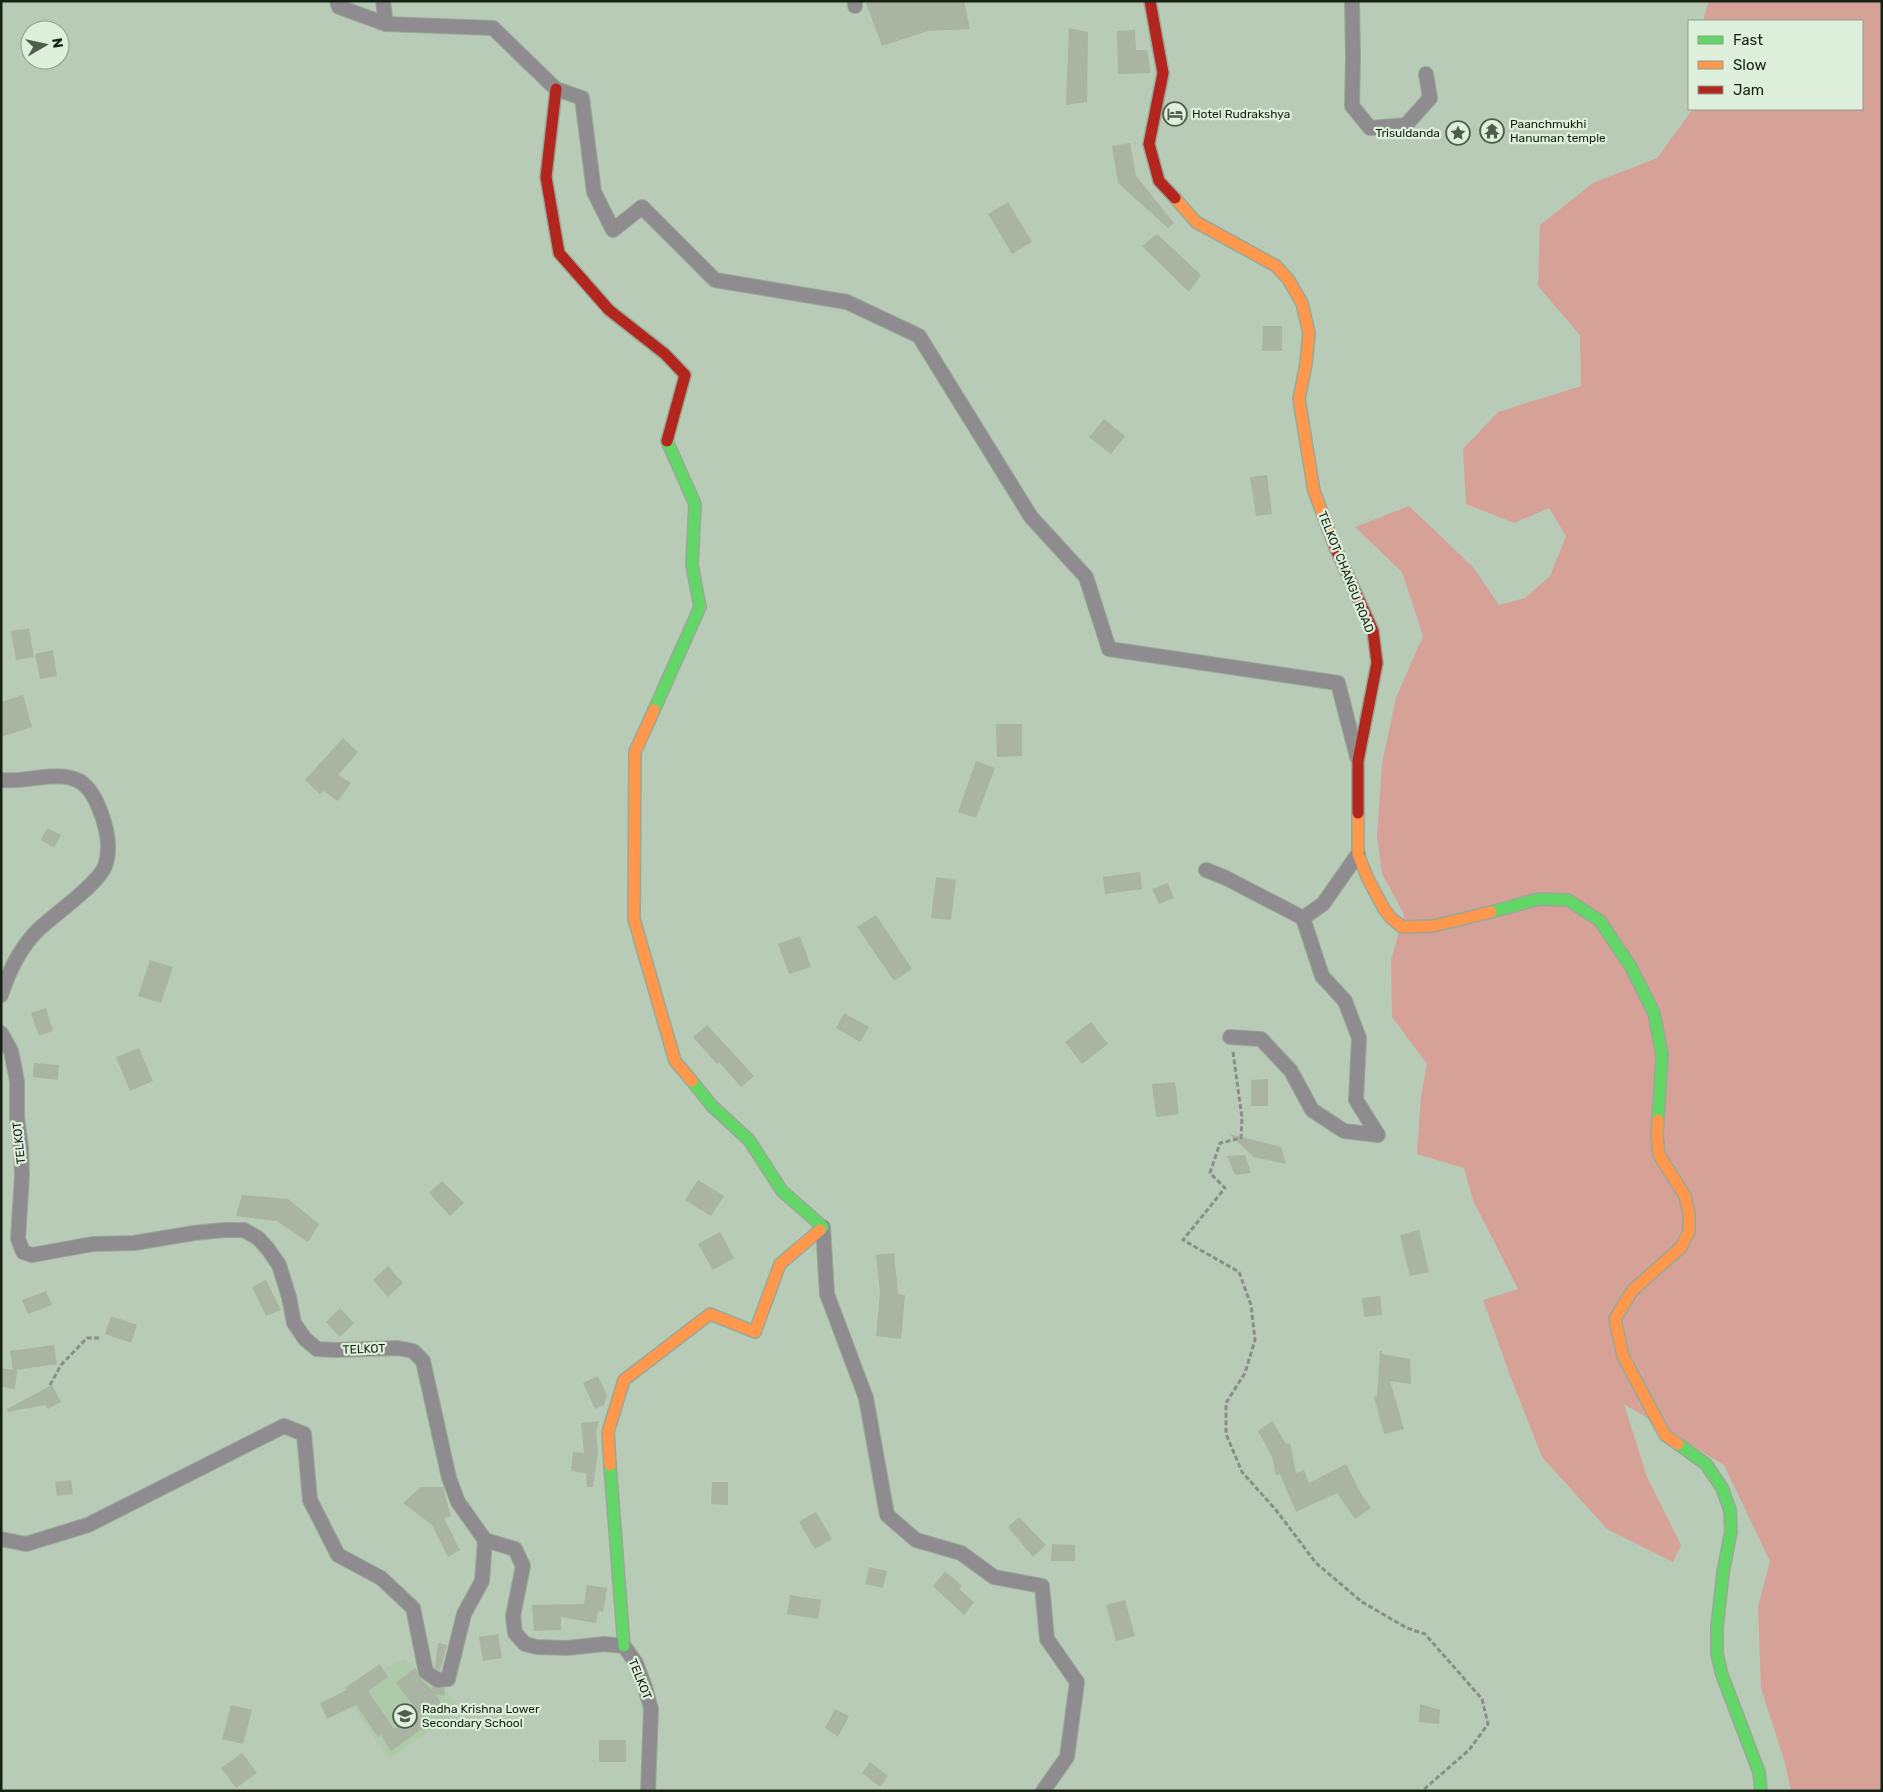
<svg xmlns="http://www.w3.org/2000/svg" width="1883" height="1792" font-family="Rubik,sans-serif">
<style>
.built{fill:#adcba9}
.green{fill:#d6a298}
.building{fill:#a9b4a3}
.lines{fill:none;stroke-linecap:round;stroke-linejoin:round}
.street-casing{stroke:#99a897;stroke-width:16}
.fast-casing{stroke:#99a897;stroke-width:14}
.slow-casing{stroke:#99a897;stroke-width:14}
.jam-casing{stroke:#99a897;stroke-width:14}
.path{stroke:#8a8e8a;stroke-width:3;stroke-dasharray:5 2.5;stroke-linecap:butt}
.street{stroke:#8e8c8e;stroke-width:14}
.fast{stroke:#63d668;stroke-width:11}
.slow{stroke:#ff974d;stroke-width:11}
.jam{stroke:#b3261e;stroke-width:11}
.labels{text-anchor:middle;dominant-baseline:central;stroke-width:4.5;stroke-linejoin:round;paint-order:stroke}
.poi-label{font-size:12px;fill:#152213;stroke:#deefdc;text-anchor:start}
.street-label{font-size:12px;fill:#152213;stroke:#deefdc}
</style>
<rect width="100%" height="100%" fill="#b8cbb6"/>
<path class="built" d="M404,1659L444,1690L463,1708L389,1759L348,1699L342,1687Z"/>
<path class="green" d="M1709,1H1882V1791H1791L1785,1763L1761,1688L1758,1606L1770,1561L1724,1465L1624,1404L1647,1477L1681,1545L1673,1562L1607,1529L1542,1457L1511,1378L1483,1300L1518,1289L1473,1200L1464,1168L1417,1154L1421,1096L1427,1064L1392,1017L1391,960L1404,914L1382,874L1377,836L1382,764L1396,698L1423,636L1402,572L1355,527L1409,506L1473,567L1499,605L1525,598L1550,576L1566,536L1549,508L1514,523L1466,504L1463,449L1498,412L1581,386L1580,335L1538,286L1540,225L1593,183L1657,158L1693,109H1862V21H1705L1704,17Z"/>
<g class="building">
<path d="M875,1H964L970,29L928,31L882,46L866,3Z"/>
<path d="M1069,28L1088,32L1087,102L1066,105Z"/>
<path d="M1135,30L1136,50H1147L1151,73L1118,74L1117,31Z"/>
<path d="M1130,143L1136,176L1174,223L1168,228L1118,183L1112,146Z"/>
<path d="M1008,202L1032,242L1012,254L988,214Z"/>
<path d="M1157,234L1201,275L1189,292L1142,246Z"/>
<path d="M1263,326H1282V351H1262Z"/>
<path d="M1104,419L1125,436L1111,454L1089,437Z"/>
<path d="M1267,475L1272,514L1256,516L1250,477Z"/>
<path d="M29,628L34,657L16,660L11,631Z"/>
<path d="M53,650L57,676L40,679L35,654Z"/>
<path d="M23,695L32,727L1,737V702Z"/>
<path d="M996,724H1022V756L997,757Z"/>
<path d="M343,738L358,752L338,775L351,783L338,801L323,791L320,794L305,780Z"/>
<path d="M976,761L995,768L976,818L958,812Z"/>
<path d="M47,828L61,835L54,848L41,840Z"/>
<path d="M1140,872L1142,889L1105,894L1103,877Z"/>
<path d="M936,877L956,880L951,920L931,918Z"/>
<path d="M1168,883L1174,898L1159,904L1152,889Z"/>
<path d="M876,915L912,969L894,981L857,927Z"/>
<path d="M800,936L811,967L789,974L778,944Z"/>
<path d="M150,960L173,967L161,1003L138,996Z"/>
<path d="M46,1008L53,1031L39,1036L31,1013Z"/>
<path d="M844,1013L869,1027L860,1042L836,1028Z"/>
<path d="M1091,1022L1108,1044L1082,1064L1065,1042Z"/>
<path d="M707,1025L754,1076L741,1087L719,1062L717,1064L693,1037Z"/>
<path d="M139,1048L153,1081L130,1091L116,1057Z"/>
<path d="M34,1063L59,1065L58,1080L33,1077Z"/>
<path d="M1268,1079V1106H1251V1080Z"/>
<path d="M1175,1082L1179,1114L1156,1117L1152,1084Z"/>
<path d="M1229,1134L1281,1147L1286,1164L1254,1157Z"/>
<path d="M1245,1155L1251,1173L1235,1175L1227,1156Z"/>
<path d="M698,1180L724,1196L711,1216L685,1200Z"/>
<path d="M442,1181L464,1203L450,1216L429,1193Z"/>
<path d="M242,1195L288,1199L319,1224L308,1242L277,1221L236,1216Z"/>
<path d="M1419,1230L1429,1272L1410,1276L1400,1235Z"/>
<path d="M720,1232L734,1258L713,1270L698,1244Z"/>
<path d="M894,1253L898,1294L905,1295L901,1339L876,1336L880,1293L876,1255Z"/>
<path d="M388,1266L403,1283L388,1297L373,1280Z"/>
<path d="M266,1280L281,1310L266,1316L252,1287Z"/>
<path d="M46,1291L52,1305L28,1314L22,1300Z"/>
<path d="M1380,1296L1382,1315L1364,1317L1362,1298Z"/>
<path d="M340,1308L354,1323L340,1337L326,1322Z"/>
<path d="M111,1316L137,1325L131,1343L105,1334Z"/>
<path d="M54,1345L57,1364L16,1370L17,1371L15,1389L1,1387V1368L13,1370L10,1351Z"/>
<path d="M1380,1351H1382V1354L1410,1359L1411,1384L1390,1381L1404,1429L1384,1434L1374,1397L1377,1396Z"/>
<path d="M598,1376L607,1395L604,1405L595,1409L583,1383Z"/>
<path d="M52,1385L61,1402L48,1409L45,1405L8,1412L7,1409Z"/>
<path d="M599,1421L596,1433L598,1452L593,1487H587L586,1473L571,1471L573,1452L584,1453L581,1423Z"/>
<path d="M1272,1421L1286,1444L1290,1443L1296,1473L1304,1470L1309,1483L1346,1464L1360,1492L1371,1508L1355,1519L1337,1493L1296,1512L1280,1474L1276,1475L1272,1457L1258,1431Z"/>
<path d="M71,1480L73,1494L57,1496L55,1482Z"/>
<path d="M712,1482H728V1505L711,1504Z"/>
<path d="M421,1487H443L451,1517L444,1518L460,1550L448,1557L432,1525L403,1503Z"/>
<path d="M816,1512L832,1539L815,1549L799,1522Z"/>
<path d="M1019,1517L1046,1545L1033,1557L1008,1527Z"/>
<path d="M1052,1544L1075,1545V1561H1051Z"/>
<path d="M869,1567L887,1571L883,1588L865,1584Z"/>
<path d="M945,1571L962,1586L959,1589L974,1602L964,1615L933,1586Z"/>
<path d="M587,1585L607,1588L603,1612L598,1611L596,1623L561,1617V1630L534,1631L532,1605L584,1604Z"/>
<path d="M790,1595L821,1600L818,1619L787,1614Z"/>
<path d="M1125,1600L1135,1636L1116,1641L1106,1605Z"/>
<path d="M498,1634L502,1658L483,1661L479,1637Z"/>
<path d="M438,1643L447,1645L440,1671L435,1667Z"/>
<path d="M380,1664L388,1677L368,1691L394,1729L417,1714L426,1726L391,1751L381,1735L378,1737L356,1705L327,1719L320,1703L347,1690L345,1688Z"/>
<path d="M415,1668L421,1679L432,1690V1687L445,1688L444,1696L435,1694L441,1703L422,1717L396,1683Z"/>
<path d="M1420,1704L1440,1710L1439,1724L1419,1722Z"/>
<path d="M231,1705L252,1710L243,1744L222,1739Z"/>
<path d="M835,1709L849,1716L838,1737L825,1728Z"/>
<rect x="599" y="1740" width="27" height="22"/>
<path d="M242,1753L257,1773L236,1788L221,1768Z"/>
<path d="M870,1762L888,1776L880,1787L862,1773Z"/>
</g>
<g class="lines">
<g class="street-casing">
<g id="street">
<path d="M337,1L339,7L386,24L493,28L556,89L582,98L594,192L613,230L642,207L715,280L847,302L919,336L1031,517L1086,577L1109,649L1338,683L1357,757"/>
<path d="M383,1L386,24"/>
<path d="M855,1V6"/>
<path d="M1352,1L1353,57L1352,106L1370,128L1406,125L1430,98L1426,74"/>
<path d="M1,780C25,783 56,770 77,780C89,785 97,802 101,813C107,829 111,849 105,866C98,884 55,914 39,929C21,946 9,971 1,995"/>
<path d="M1206,870L1226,878L1303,918"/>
<path d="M1,1033L11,1051L17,1081V1117L21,1148L22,1175L18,1239L23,1252L32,1255L93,1244L134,1243L194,1233L224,1230H244L258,1238L268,1249L279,1265L289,1297L294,1323L305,1339L317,1349L335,1350L398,1348L413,1351L423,1361L449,1478L458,1502L485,1540L515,1549L523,1566L513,1616L515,1633L525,1644L537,1647L567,1648L604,1644L624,1646L636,1663L645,1687L651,1709L648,1791"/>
<path d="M1230,1037L1261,1039L1291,1071L1312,1110L1344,1131L1378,1135L1356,1100L1359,1038L1345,1001L1322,976L1303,918L1323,904L1358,854"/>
<path d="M823,1227L827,1294L866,1398L887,1515L916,1540L961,1553L994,1577L1042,1586L1047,1639L1077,1682L1067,1757L1043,1791"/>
<path d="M1,1539L26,1544L88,1525L284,1426L304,1434L310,1500L338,1555L381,1578L413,1608L426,1672L438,1680L448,1679L464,1614L482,1581L485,1540"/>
</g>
</g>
<g class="fast-casing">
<g id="fast">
<path d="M654,710L700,607L692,565L695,504L667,441"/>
<path d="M1491,912L1539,899L1568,900L1600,921L1631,967L1654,1013L1662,1055L1658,1120"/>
<path d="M692,1081L712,1106L749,1140L782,1191L823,1227L820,1230"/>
<path d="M1678,1444L1706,1464L1722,1488L1730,1510L1731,1531L1723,1573L1717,1627V1654L1722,1675L1759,1772L1761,1791"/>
<path d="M610,1465L624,1646"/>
</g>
</g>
<g class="slow-casing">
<g id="slow">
<path d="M1175,198L1196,222L1276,266L1288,279L1302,303L1309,333L1306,364L1299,399L1314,491L1335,547"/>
<path d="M654,710L635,752L634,919L675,1061L692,1081"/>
<path d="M1358,813V854L1368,879L1384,909L1391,918L1402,927L1433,926L1491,912"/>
<path d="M1658,1120L1657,1136L1659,1155L1685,1196L1689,1214V1232L1681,1247L1632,1291L1615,1319L1623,1356L1665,1435L1678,1444"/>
<path d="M610,1465L608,1432L624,1380L710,1314L755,1332L780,1264L820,1230"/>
</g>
</g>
<g class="jam-casing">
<g id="jam">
<path d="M1150,1L1163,73L1149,144L1159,181L1175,198"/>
<path d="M556,89L546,177L559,253L609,310L665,354L685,375L667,441"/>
<path d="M1335,547L1373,631L1377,663L1358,761V813"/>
</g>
</g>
<g class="path">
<path d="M1233,1052L1242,1118L1241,1138L1220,1143L1210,1173L1225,1188L1183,1240L1239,1272L1251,1305L1255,1340L1245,1373L1226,1403V1434L1242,1472L1276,1510L1316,1563L1362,1602L1407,1628L1425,1634L1482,1699L1488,1724L1469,1750L1422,1791"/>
<path d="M50,1385L61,1365L87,1338H99"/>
</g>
<use href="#street" class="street"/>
<use href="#fast" class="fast"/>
<use href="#slow" class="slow"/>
<use href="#jam" class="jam"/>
</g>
<defs>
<g id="hotel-ring" transform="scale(1.25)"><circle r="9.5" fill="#deefdc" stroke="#4e5d4c" stroke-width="1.5"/><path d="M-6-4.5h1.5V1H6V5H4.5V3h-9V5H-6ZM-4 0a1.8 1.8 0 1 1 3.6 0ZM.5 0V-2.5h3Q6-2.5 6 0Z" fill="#4e5d4c"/></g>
<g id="temple-ring" transform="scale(1.25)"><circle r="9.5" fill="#deefdc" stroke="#4e5d4c" stroke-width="1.5"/><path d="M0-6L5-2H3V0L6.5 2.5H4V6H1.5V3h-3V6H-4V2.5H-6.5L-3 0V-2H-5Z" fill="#4e5d4c"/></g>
<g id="sight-ring" transform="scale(1.25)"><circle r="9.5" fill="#deefdc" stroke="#4e5d4c" stroke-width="1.5"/><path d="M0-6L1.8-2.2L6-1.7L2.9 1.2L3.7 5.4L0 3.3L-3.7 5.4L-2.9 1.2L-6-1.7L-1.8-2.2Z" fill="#4e5d4c"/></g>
<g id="school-ring" transform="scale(1.25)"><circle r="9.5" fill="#deefdc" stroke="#4e5d4c" stroke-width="1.5"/><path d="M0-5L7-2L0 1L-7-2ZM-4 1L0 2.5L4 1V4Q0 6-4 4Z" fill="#4e5d4c"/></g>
</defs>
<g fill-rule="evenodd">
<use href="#hotel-ring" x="1175" y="114"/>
<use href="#temple-ring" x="1492" y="131"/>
<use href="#sight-ring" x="1458" y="133"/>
<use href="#school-ring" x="405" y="1716"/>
</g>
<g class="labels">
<g class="poi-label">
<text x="1192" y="114">Hotel Rudrakshya</text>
<text x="1510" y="124">Paanchmukhi<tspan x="1510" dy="14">Hanuman temple</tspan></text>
<text x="1440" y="133" text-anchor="end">Trisuldanda</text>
<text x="422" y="1709">Radha Krishna Lower<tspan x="422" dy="14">Secondary School</tspan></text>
</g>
<g class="street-label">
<text transform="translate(1346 572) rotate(68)">TELKOT CHANGU ROAD</text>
<text transform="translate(19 1143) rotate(-96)">TELKOT</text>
<text transform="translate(364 1349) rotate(-2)">TELKOT</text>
<text transform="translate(640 1679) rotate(68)">TELKOT</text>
</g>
</g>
<rect width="1883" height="1792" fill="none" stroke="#152213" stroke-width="5"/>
<rect x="1688" y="20" width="175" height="90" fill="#deefdc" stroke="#8e9d8c"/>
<rect x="1698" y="36" width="25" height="8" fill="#63d668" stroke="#8e9d8c"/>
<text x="1733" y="45" font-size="15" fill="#152213">Fast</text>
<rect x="1698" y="61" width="25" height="8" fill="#ff974d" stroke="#8e9d8c"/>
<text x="1733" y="70" font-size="15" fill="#152213">Slow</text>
<rect x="1698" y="86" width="25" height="8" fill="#b3261e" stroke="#8e9d8c"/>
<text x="1733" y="95" font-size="15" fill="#152213">Jam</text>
<g transform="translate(45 45) rotate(81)"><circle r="24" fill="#deefdc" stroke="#8e9d8c"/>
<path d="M0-4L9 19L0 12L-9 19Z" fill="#4e5d4c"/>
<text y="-8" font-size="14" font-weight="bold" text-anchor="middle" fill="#152213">N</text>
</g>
</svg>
